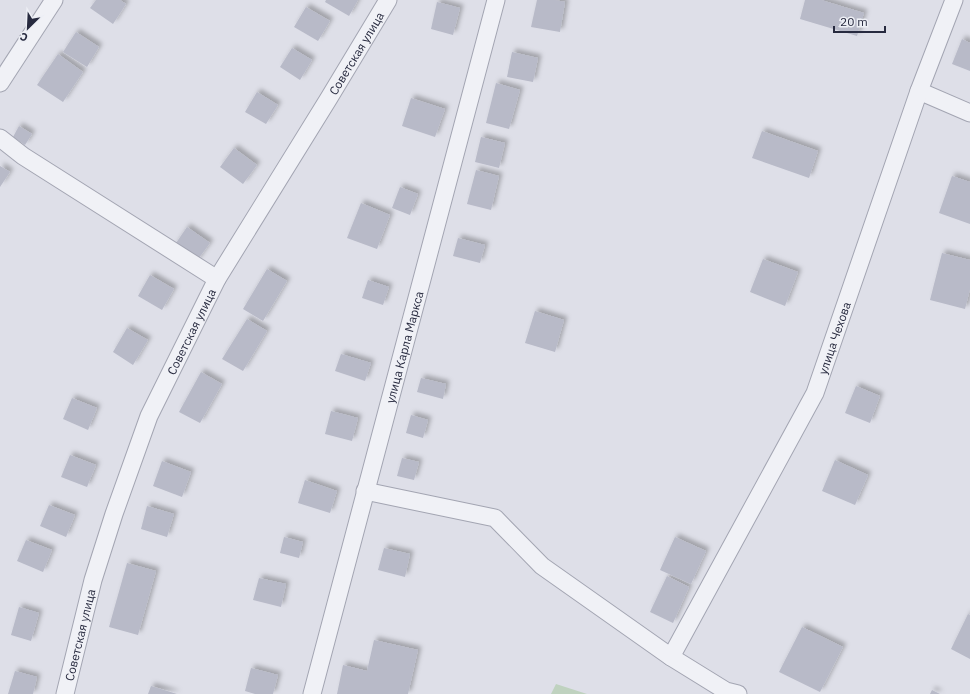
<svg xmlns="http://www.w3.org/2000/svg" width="970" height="694" font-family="'IBM Plex Sans',sans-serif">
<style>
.green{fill:#bfd2bf}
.building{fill:#b8bac8;filter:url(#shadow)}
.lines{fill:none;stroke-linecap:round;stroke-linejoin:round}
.minor-casing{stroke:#a3a5b2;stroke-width:19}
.minor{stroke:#f0f1f6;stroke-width:17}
.labels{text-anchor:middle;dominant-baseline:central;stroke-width:3;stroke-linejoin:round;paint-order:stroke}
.street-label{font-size:12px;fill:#272a3f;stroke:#edeff5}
</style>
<defs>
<filter id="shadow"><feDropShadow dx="3.5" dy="-3.5" stdDeviation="2" flood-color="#0004"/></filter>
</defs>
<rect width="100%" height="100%" fill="#dedfe8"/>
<path class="green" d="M556,684L587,694H551Z"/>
<g class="building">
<path d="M96,0H120L126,4L113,24L90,8Z"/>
<path d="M326,0H358L349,16L325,2Z"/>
<path d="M537,0H555L565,2L560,32L531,27Z"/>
<path d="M805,0H821L864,13L857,36L800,19Z"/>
<path d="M437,2L460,8L453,35L431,29Z"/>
<path d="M306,7L330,21L318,41L294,27Z"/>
<path d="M76,32L99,47L87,67L63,52Z"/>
<path d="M962,39L970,43V71L952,64Z"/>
<path d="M292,48L312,60L300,80L280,67Z"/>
<path d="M512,52L538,58L533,82L507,77Z"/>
<path d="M58,54L83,72L63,102L37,85Z"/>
<path d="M496,83L520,90L509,129L486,123Z"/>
<path d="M257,92L278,105L266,124L245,112Z"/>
<path d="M411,98L445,109L435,137L402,126Z"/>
<path d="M19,126L32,134L25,145L13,137Z"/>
<path d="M762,131L818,151L809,178L752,158Z"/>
<path d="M481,137L505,143L499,168L475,162Z"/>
<path d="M234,148L257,165L243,184L220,167Z"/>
<path d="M0,166L10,172L0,187Z"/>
<path d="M476,170L499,176L491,210L467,204Z"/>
<path d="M952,176L970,182V224L939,213Z"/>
<path d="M400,187L418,194L410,215L392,208Z"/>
<path d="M361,203L390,215L377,249L347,238Z"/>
<path d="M187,227L210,243L196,262L174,246Z"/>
<path d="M458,238L485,245L480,263L453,256Z"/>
<path d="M942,253L970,260V289L965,309L930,300Z"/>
<path d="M763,259L798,272L785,306L750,292Z"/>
<path d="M267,269L287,281L263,321L243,309Z"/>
<path d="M150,275L174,289L162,310L138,296Z"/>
<path d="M368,280L389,287L383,305L362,298Z"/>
<path d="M535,311L564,320L555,352L525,343Z"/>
<path d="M247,319L267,331L243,371L222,359Z"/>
<path d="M127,328L148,340L133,365L113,352Z"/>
<path d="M341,354L371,363L365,381L335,371Z"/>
<path d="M201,372L222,384L200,423L179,412Z"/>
<path d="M421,378L446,384L443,399L417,392Z"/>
<path d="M856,386L880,396L870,423L845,413Z"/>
<path d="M72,398L97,408L88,430L63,419Z"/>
<path d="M331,411L358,418L352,441L325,434Z"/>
<path d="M411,415L428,420L423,438L406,433Z"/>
<path d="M70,455L96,465L87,487L61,477Z"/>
<path d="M402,458L419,462L414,480L397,476Z"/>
<path d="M835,460L868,475L855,505L822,491Z"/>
<path d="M162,461L191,472L182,497L153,486Z"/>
<path d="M305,480L337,491L330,513L298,503Z"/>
<path d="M49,505L75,515L66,537L40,526Z"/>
<path d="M147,506L174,514L167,537L141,529Z"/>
<path d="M284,537L303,542L299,558L280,553Z"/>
<path d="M675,537L706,551L691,584L660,570Z"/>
<path d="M26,540L52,550L43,572L17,561Z"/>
<path d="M384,548L410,554L405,577L378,570Z"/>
<path d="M127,563L156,571L138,635L109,627Z"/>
<path d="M667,576L689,587L673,623L650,612Z"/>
<path d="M259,578L286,584L281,607L253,600Z"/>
<path d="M19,607L39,613L31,641L11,635Z"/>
<path d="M968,614L970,615V659L951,649Z"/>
<path d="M802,627L843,647L820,692L779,672Z"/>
<path d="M374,640L418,650L408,694H337L343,665L367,671Z"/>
<path d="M251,668L278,675L273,694H255L245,691Z"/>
<path d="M15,671L37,677L33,694H8Z"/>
<path d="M151,686L177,694H148Z"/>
<path d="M932,690L940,694H930Z"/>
</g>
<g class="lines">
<g class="minor-casing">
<g id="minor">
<path d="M0,83L54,0"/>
<path d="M919,91L970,113"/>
<path d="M0,138L23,156L217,279"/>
<path d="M365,491L495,518L542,566L671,657L726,691L738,694"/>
<path id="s1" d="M671,657L815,393L919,91L954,0"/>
<path id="s2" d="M65,694L93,580L114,514L149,416L217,279L329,98L388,0"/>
<path id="s3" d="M312,694L496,0"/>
</g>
</g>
<use href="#minor" class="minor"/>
</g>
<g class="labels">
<g class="street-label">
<text stroke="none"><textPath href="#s2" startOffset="709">Советская улица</textPath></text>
<text stroke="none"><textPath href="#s2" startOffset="385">Советская улица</textPath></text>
<text stroke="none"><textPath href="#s1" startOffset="359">улица Чехова</textPath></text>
<text stroke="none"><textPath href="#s3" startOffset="359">улица Карла Маркса</textPath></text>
<text stroke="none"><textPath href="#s2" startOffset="61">Советская улица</textPath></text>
</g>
</g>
<g transform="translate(28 28) rotate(204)" stroke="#edeff5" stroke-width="3" paint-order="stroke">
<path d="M0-3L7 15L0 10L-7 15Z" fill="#272a3f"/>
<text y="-6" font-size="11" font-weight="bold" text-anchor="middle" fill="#272a3f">С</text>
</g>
<path d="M834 26v6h51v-6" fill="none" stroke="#272a3f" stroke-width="2"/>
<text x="840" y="26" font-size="12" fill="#272a3f" stroke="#edeff5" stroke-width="3" paint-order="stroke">20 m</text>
</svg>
